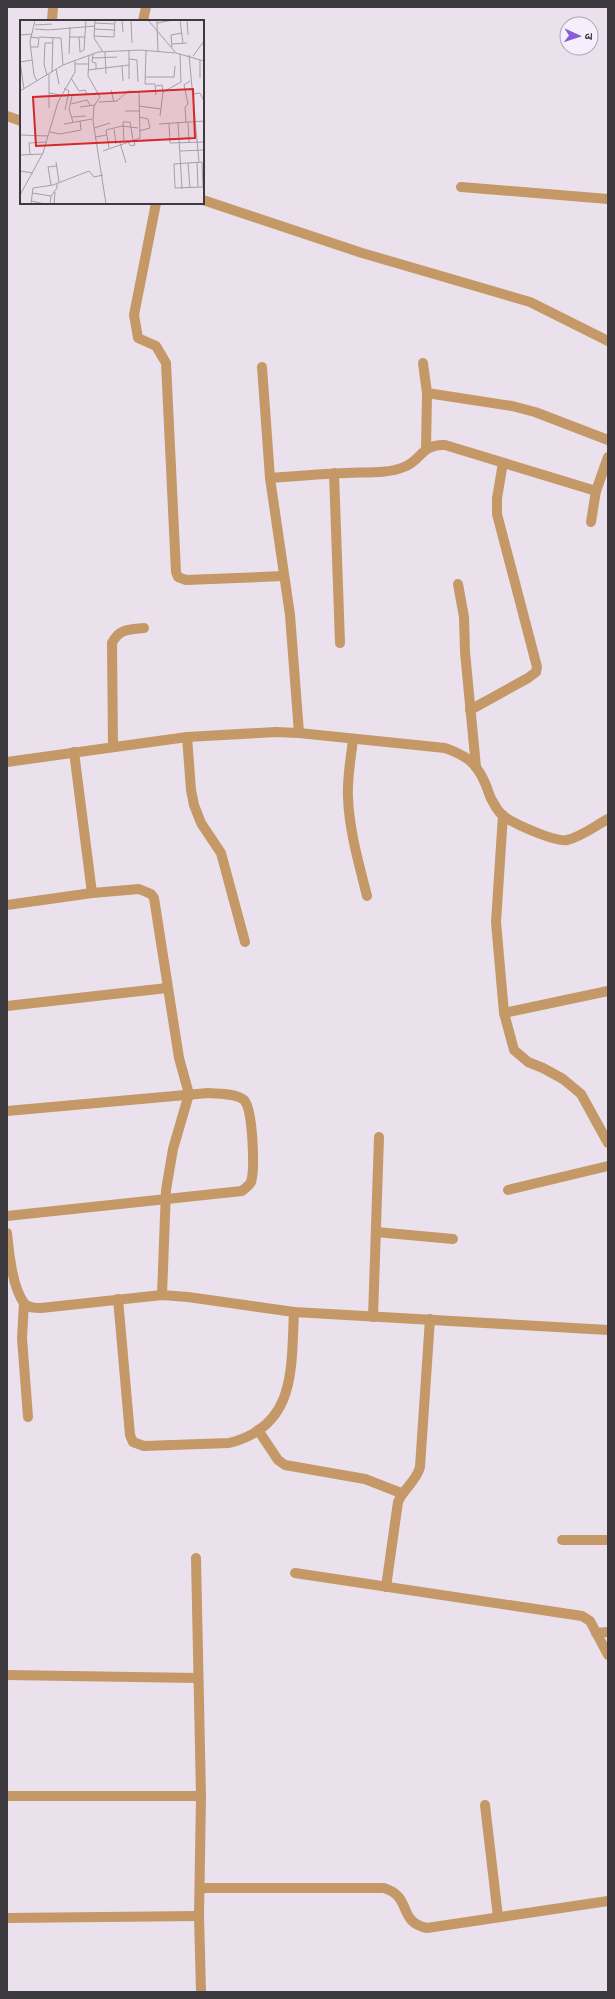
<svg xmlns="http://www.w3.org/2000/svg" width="615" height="1999" font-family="'IBM Plex Sans','Noto Sans Devanagari',sans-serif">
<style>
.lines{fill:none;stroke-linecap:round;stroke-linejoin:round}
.minor{stroke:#c49867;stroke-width:10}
.inset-road{fill:none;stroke:#a59ea7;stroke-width:1}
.view{fill:#d62828;fill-opacity:0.15;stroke:#d62828;stroke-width:2}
.inset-edge{fill:none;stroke:#3d3a3f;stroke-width:2}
</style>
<rect width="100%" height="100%" fill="#eae1ed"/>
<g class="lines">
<g class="minor">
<path d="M52,21L53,7"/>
<path d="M143,21L146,7"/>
<path d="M7,116L21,121"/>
<path d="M461,187L608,199"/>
<path d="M203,200L362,253L530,302L608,341"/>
<path d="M156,203L134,315L138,338L156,346L166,363L176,572L178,577L186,580L284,576"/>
<path d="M423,363L427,393L426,449"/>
<path d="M262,367L270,478L290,615L299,733"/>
<path d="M427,393L512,406L535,412L608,440"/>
<path d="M334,473L340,643"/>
<path d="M270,478C296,476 321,474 346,473C364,472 387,474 404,467C422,460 421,444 445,445L596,491"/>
<path d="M591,522L596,491L608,457"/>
<path d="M458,584L464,617L465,652L476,767"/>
<path d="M470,710L528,678L536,672L537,667L497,514V498L503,463"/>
<path d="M187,737L191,790L194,805L201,823L221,853L245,942"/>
<path d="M353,739C351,758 347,777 348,797C349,830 359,864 367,896"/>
<path d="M113,747L112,643C119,629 130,629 144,628"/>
<path d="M74,752L92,893"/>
<path d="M7,762L187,737L276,732L299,733L445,748C465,755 476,762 485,783C488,789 489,796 493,802C495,806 499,812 502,815C512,823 554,842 567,840C581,837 595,826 608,819"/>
<path d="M503,815L496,922L504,1013L514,1050L528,1062L543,1068L563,1079L581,1094L608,1143"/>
<path d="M7,905L92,893L139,889L151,894L154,898L179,1058L189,1094L173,1149L166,1190L162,1295"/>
<path d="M7,1006L167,988"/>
<path d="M504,1013L608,991"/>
<path d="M7,1111L208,1093C218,1094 236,1093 244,1100C253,1109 255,1170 251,1182C249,1186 245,1188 242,1191L7,1216"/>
<path d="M508,1190L608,1166"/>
<path d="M376,1232L453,1239"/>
<path d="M7,1233C9,1252 12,1287 24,1303C28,1308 35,1308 41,1308L162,1295L188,1297L294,1312L608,1330"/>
<path d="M118,1299L130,1435L133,1442L144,1446L229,1443C297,1426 291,1368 294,1312"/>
<path d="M24,1303L22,1338L28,1417"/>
<path d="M373,1317L379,1137"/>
<path d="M258,1430L278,1460L285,1465L365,1479L401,1493"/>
<path d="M562,1540H608"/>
<path d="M196,1558L201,1796L199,1916L201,1992"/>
<path d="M295,1573L582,1616L590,1621L608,1655"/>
<path d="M386,1587L398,1502C403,1489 416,1482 420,1467L430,1319"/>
<path d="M596,1633L608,1632"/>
<path d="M7,1675L197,1678"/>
<path d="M7,1796H201"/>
<path d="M485,1805L498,1917"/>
<path d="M200,1888H384C413,1897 397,1922 427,1928L608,1901"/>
<path d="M7,1918L199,1916"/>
</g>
</g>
<g transform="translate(20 20)">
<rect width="184" height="184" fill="#eae1ed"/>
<path class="inset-road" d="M15,0L10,22L14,55L17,61M75,0L74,18L83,32M102,0L103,12M111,0L112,23M128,0L156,33L184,41M137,0V3L153,0M160,0L163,23M167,0L168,15M75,3L94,4M137,3L138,32M15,5L32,4M15,9L28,10L75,6M74,9L94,10M0,15L12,14M74,16L94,17L95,0M10,17L19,18L18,27H10M19,17L41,18L43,45M50,17H65M59,17L60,32L64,30L66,0M152,24L167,23M152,27L151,15L162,13M126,31L125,64H135L136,75M85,32L86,54M49,34L50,7M73,34L72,42L76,43V49M69,35L68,56L80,77L74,86L73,101L86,184M169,35L179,142M173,36L184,21M73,38L97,37M109,39L117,40L118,62M180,40V58M0,41L4,69M0,42L12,40M55,44H68M102,46L103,61M36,49L39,64M68,50L109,45M32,52L33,17M27,55L24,44L25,23H33M125,57H154L155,46M51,58L59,71L65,70L67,74M109,59V30M136,66L142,65L143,71M44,68L49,71L45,90M91,70L94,82M0,71L43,45L78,32L120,30L155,33M29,73L41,75M174,74L180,73L184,81M52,76L49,89L53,102M79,82L97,81L108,71L119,72L120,118L83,131M51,84L67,80L70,85M119,86L141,89M60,87L75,85M29,88V54M105,91H119M140,96L143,72L161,62L160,34M52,97L66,96M158,102L162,169M166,102L165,87L168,84L164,65L170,61M168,102L169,122M149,103L150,123L184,122M44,104L72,99M139,104L184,101M74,108L90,103M94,109L96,124M119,111L130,108L128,99L119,97M30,112L40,114L61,110L60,101M0,115L28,116M75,117L87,115M104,122L103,102H110L113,120M108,122L111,126L115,125L114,120M100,123L106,143M89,128L86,110L102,106L118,108M160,131L184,130M10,134L9,123L26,122M0,135L22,134M36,142L39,162M177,142L178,167M182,142L183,167L155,168L154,144ZM168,143L170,168M0,151L13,153M31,165L28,147L36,146M12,173L31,176M0,175L23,133L38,82L55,52V40M11,181L25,184M11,184L13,168L33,165L69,151L74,157L83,155M30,184L31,176L37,168V164M34,184L35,172M140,184H153"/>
<path class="view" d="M173,69L175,118L16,126L13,77Z"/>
<rect width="184" height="184" class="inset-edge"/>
</g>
<rect width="615" height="1999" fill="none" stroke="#3d3a3f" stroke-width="16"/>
<g transform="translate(579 36) rotate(93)"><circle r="19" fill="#f7eefb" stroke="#ada6b0"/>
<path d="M0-3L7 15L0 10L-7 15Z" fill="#885dd6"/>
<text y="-6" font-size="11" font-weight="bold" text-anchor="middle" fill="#3d3a3f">उ</text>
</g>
</svg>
